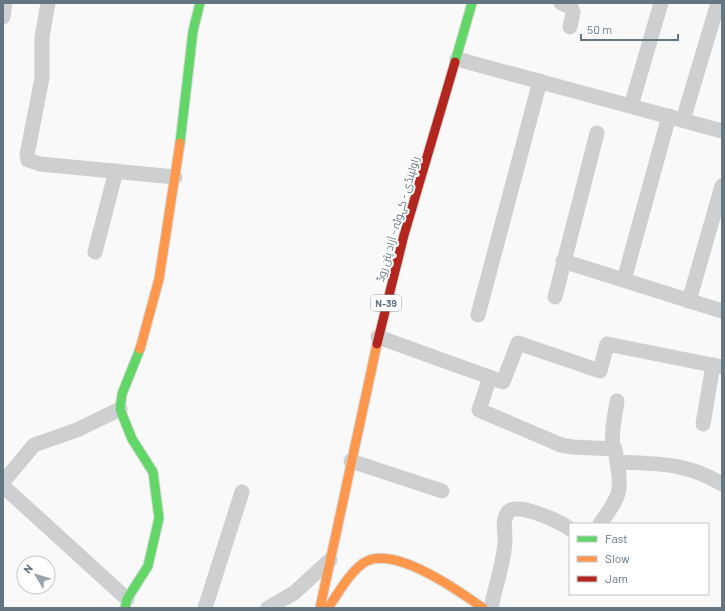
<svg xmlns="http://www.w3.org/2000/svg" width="725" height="611" font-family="Barlow,Cairo,sans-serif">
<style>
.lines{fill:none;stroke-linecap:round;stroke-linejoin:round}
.fast-casing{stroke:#d5d6d7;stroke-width:11}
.slow-casing{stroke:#d5d6d7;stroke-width:11}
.jam-casing{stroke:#d5d6d7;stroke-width:11}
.street{stroke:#cecfd0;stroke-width:15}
.fast{stroke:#63d668;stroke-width:9}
.slow{stroke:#ff974d;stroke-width:9}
.jam{stroke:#b3261e;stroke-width:9}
.labels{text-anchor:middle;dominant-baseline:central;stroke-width:4;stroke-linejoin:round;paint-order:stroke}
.shield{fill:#fff;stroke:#939fa8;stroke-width:1}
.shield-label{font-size:10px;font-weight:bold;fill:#657683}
.street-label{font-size:11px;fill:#657683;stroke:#fff}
</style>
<rect width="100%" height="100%" fill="#f9f9f9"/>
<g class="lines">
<g class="fast-casing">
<g id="fast">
<path d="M455,62L472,3"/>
<path d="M180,143L193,31L200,3"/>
<path d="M125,608L127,599L148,566L159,518L153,472L132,439L120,409L122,394L140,349"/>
</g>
</g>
<g class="slow-casing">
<g id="slow">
<path d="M140,349L159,279L180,143"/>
<path d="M320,608L377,344"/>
<path d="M328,608C337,595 352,568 367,561C397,547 459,591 483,608"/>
</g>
</g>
<g class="jam-casing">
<path id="jam" d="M377,344L404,235L455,62"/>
</g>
<g class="street">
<path d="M48,3L42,37V78L27,155L28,160L40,164L175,177"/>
<path d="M561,3L571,7L573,12L570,27"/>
<path d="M3,17L5,3"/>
<path d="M457,59L722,131"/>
<path d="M631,106L661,3"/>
<path d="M683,120L718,3"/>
<path d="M95,252L116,171"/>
<path d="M563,261L722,311"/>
<path d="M624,280L669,116"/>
<path d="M555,297L597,133"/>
<path d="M689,301L722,186"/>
<path d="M478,315L540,81"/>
<path d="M378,337L503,382L518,343L600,371L607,344L722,367"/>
<path d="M490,377L479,410L561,445L573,447L615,449L617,462C659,464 685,462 722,484"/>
<path d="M703,424L713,365"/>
<path d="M612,448L613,427L617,401"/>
<path d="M351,461L442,491"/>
<path d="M3,482L34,445L77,430L120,409"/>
<path d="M3,486L127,599"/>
<path d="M600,524C618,497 623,495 617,462"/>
<path d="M205,608L242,492"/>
<path d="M268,608L294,593L330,560"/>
<path d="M491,608C495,587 505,560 505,539C505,530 502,521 508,512C516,501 561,522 570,529"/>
</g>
<use href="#fast" class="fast"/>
<use href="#slow" class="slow"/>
<use href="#jam" class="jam"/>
</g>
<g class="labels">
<rect class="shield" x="371" y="295" width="30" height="16" rx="3"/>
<g class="shield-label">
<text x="386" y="303">N-39</text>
</g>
<g class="street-label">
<text transform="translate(397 219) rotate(-74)">راولپنڈی - کہوٹہ - آزاد پتن روڈ</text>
</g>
</g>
<rect width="725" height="611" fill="none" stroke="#657683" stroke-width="8"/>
<rect x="569" y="523" width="140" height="72" fill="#ffffff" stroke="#c1c8cd"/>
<rect x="577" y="536" width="20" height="6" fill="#63d668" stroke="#c1c8cd"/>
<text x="605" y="543" font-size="12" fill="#657683">Fast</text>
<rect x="577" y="556" width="20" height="6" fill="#ff974d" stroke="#c1c8cd"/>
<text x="605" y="563" font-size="12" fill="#657683">Slow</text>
<rect x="577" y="576" width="20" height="6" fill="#b3261e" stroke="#c1c8cd"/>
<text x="605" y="583" font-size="12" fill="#657683">Jam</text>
<g transform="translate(36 575) rotate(308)"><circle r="19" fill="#ffffff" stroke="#c1c8cd"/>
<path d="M0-3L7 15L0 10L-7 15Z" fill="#99a4ac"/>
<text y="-6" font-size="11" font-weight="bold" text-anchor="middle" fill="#657683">N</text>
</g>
<path d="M581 34v6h97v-6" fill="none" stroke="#657683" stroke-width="2"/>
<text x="587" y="34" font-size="12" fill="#657683" stroke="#ffffff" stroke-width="3" paint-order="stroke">50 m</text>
</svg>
